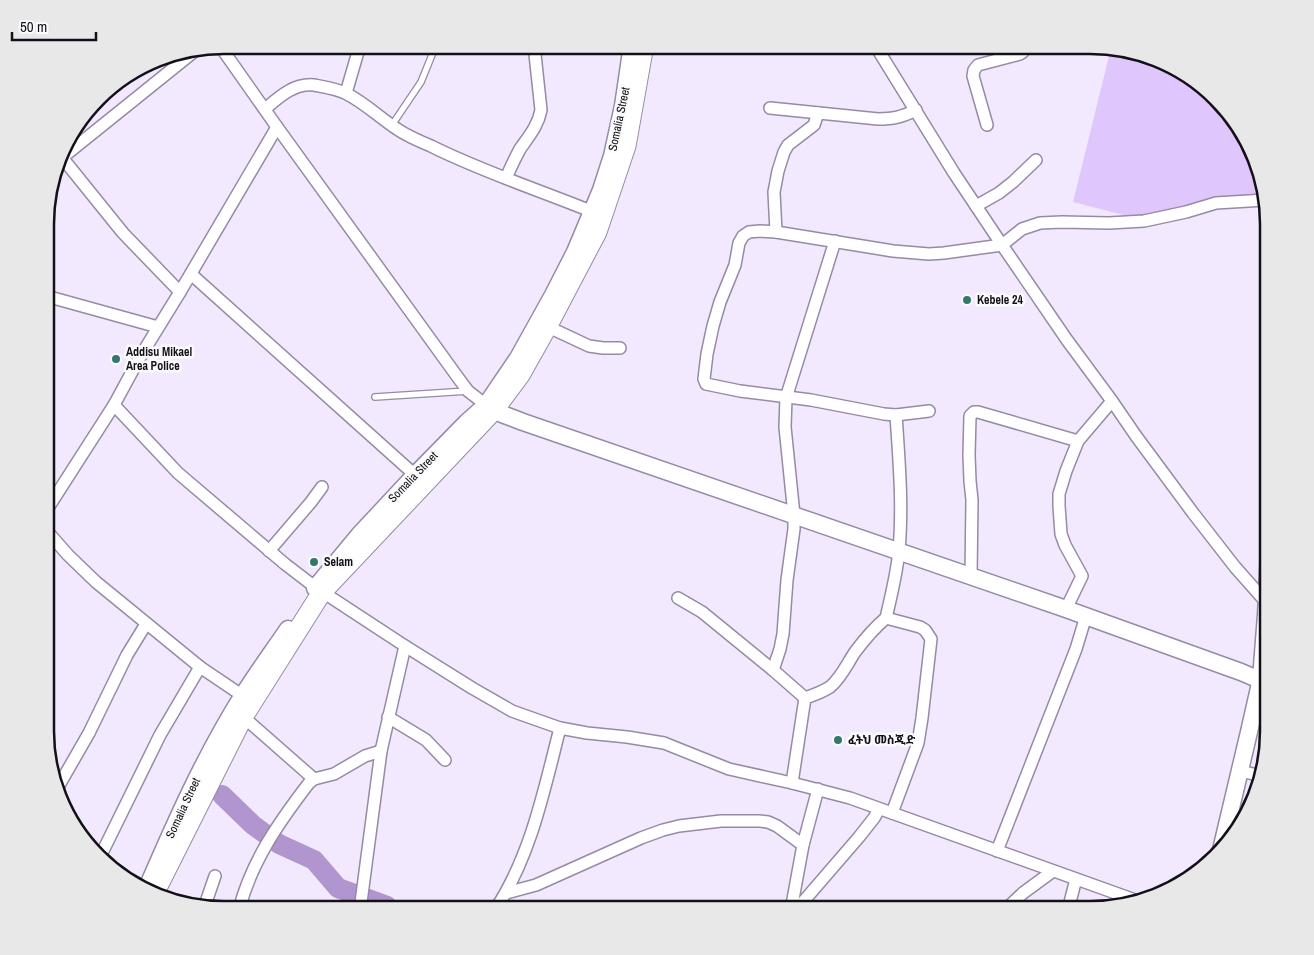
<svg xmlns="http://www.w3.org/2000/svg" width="1314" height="955" font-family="'Archivo Narrow','Noto Sans Ethiopic',sans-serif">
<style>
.green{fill:#dfc6fc}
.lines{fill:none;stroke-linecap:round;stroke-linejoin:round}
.river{stroke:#b095ce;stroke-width:20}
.lane-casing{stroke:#968aa4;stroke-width:8}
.street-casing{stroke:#968aa4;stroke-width:14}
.secondary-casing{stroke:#968aa4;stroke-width:19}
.primary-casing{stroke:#968aa4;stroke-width:21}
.lane{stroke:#fff;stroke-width:5.5}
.street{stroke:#fff;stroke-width:11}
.secondary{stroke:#fff;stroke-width:16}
.primary{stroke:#fff;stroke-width:19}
.poi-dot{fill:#33786c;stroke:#fbfbfb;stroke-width:2}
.labels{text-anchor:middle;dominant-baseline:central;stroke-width:5;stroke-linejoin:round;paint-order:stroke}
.street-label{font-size:12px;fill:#141019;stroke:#fbfbfb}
.poi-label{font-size:12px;font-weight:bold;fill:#141019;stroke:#fbfbfb;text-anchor:start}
.rim{fill:none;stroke:#141019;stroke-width:2.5}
</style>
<rect width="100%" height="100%" fill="#f3e9ff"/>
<path class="green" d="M1111,48L1159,58L1199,82L1250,144L1266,203L1211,200L1143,220L1073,202Z"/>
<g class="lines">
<path class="river" d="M222,795L253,825L279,844L314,860L338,888L387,906L391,910"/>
<g class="lane-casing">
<g id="lane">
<path d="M392,125L421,82L436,45"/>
<path d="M375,397L468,391"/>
</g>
</g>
<g class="street-casing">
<g id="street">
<path d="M875,45L954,173L1002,245L1067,340L1112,401L1136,436L1193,513L1235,567L1266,602"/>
<path d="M220,46L277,127L459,379L468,391L486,405"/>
<path d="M346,93L360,45"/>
<path d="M770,108L878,119C893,119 902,117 916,110"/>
<path d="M265,109C279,97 294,83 314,85C325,87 338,89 347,94C365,103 380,118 397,129C407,136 419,141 431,146C483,172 539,190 593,212"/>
<path d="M987,125L973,76L974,70L978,65L1020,54L1023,52L1025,45"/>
<path d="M60,155L123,233L180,292"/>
<path d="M58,161L196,50"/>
<path d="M506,178C510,169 515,158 520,149C529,136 538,126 541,110L534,45"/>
<path d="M976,206L999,193L1013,182L1036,160"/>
<path d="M776,232L774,192L778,171L784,152L788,145L814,125L818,113"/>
<path d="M191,274L415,475"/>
<path d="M46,296L158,327"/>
<path d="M542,324L589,346L603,348H620"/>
<path d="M114,405L178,473L285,564L315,587L405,646L472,688L512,711L526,716L560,728L587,733L627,737L664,743L729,769L792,783L850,798L1135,900"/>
<path d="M929,411L896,415L884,414L811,400L740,391L706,384L704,379L707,354L713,326L720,302L735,265L739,243L743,236L749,232L760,231L776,232L893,251L929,254L944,253L1002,245L1022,229L1040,223L1062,222L1109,223L1144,221L1186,212L1216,203L1265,200"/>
<path d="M46,511L114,405L140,357L180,292L277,127"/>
<path d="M46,530L68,555L96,582L200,667L243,696"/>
<path d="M269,551L311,502L322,487"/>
<path d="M971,577L972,500L970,481L969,455L970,416L974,412H978L1078,441"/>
<path d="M678,598L702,612L773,670L805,698"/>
<path d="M1066,609L1082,576L1065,545L1061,534L1059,506V494L1066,471L1078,441L1112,401"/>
<path d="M886,618L920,627L925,630L931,639L922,718L918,743L892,813"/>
<path d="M773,670L780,649L783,634L787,580L794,529V515L785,427L786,398L835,241"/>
<path d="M805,698C814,695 822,692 830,687C841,678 847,664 855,652C864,640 874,628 886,618C891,596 897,573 899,550C903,505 899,460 896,415"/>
<path d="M240,714L314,779"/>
<path d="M388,717L426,740L445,760"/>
<path d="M1240,771L1262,776"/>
<path d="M792,783L805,698"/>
<path d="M58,787L89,733L127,655L146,624"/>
<path d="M997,851L1076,649L1086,616"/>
<path d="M100,857L160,735L200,667"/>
<path d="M506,893L536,885L641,838L663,830L679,826L721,821H759L768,822L777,826L803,845"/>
<path d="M204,908L215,876"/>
<path d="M239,910C251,862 279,822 309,783L314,779L334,774L365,756L381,751"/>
<path d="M360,910L381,751L405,646"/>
<path d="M495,910C531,856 544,790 560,728"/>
<path d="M622,910H623"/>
<path d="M791,910L803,845L818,789"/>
<path d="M796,910L859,837L874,818L879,809"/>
<path d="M1005,910L1023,893L1053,871"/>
<path d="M1068,910L1076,879"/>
</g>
</g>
<g class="secondary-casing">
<g id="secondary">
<path d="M486,405L502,414L523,422L1066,609L1241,672L1269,684"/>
<path d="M315,588L359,535L415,475L467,422L486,405L518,358L553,295L575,252L601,190L612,156L623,106L632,45"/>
<path d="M1221,850L1249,732L1261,679L1266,615L1269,553"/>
<path d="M146,890C175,823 204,757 243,695C257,673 273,651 288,629"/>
</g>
</g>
<g class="primary-casing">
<path id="primary" d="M154,894L243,717L322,592L494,410L520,375L547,327L597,232L626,146L644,45"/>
</g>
<use href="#lane" class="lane"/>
<use href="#street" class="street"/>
<use href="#secondary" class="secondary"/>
<use href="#primary" class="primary"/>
</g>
<g class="poi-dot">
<circle cx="967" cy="300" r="5"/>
<circle cx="116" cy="359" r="5"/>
<circle cx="314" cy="562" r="5"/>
<circle cx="838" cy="740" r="5"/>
</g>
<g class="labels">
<g class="street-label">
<text transform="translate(619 119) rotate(-78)">Somalia Street</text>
<text transform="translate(413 477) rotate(-46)">Somalia Street</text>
<text transform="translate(183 808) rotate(-65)">Somalia Street</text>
</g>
<g class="poi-label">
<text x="977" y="300">Kebele 24</text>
<text x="126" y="352">Addisu Mikael<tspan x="126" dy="14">Area Police</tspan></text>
<text x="324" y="562">Selam</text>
<text x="848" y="740">ፈትህ መስጂድ</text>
</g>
</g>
<path d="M0 0H1314V955H0ZM224 54H1090A170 170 0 0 1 1260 224V731A170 170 0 0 1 1090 901H224A170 170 0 0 1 54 731V224A170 170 0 0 1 224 54Z" fill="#e9e8e9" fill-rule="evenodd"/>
<path class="rim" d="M224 54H1090A170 170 0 0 1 1260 224V731A170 170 0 0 1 1090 901H224A170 170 0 0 1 54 731V224A170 170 0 0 1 224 54Z"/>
<path d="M12 32v8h84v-8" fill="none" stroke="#141019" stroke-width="2.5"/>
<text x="20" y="32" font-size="15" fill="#141019" stroke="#fbfbfb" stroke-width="4" paint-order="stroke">50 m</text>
</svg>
